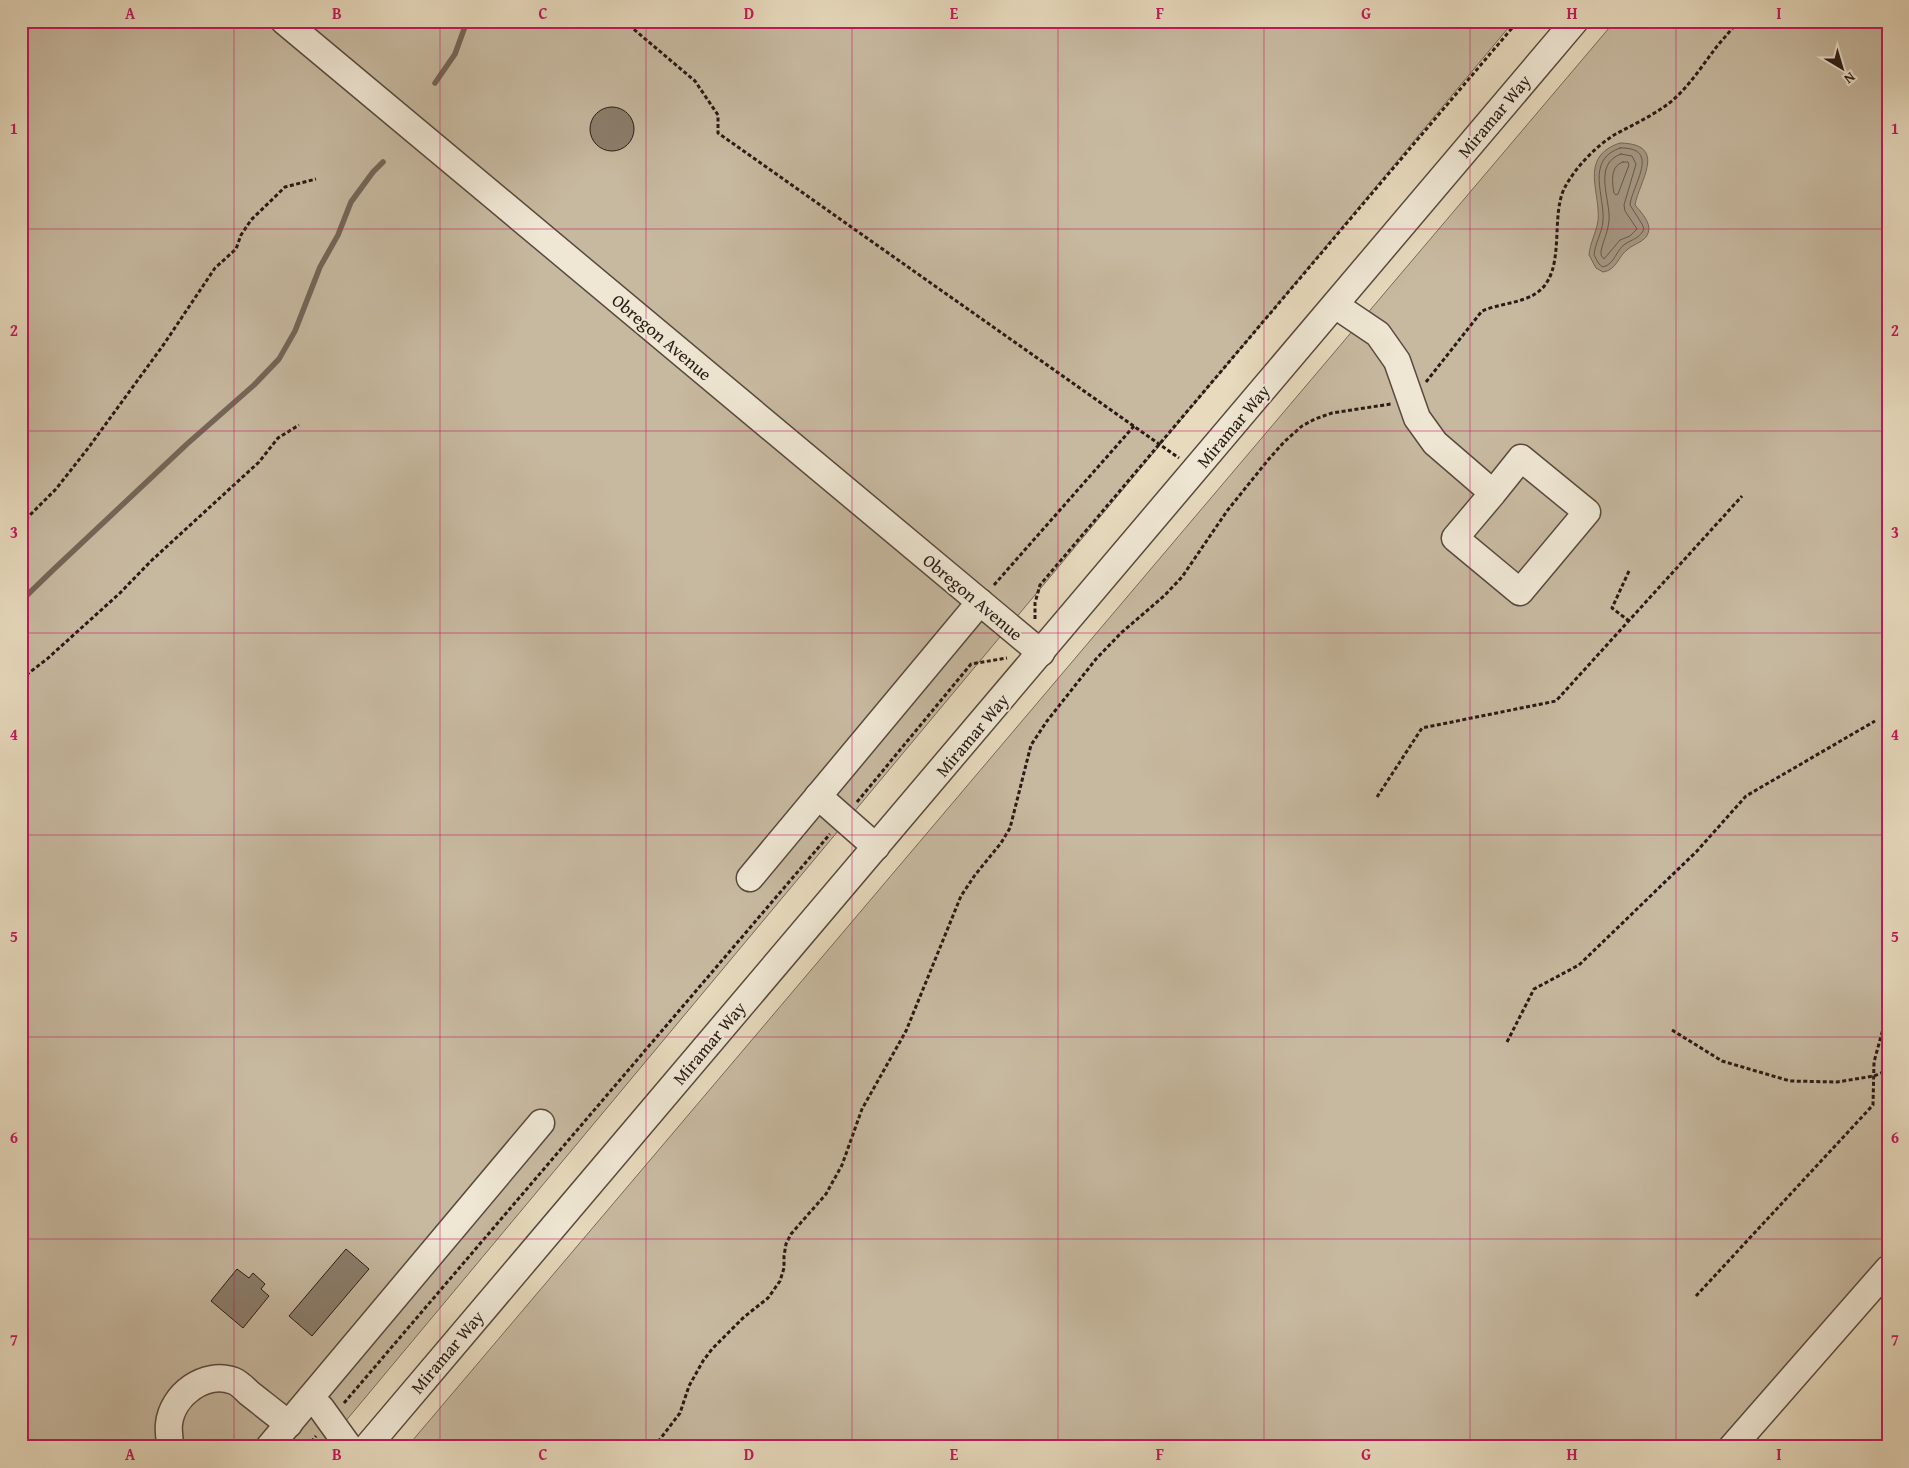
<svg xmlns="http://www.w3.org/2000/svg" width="1909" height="1468" font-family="'Gentium Book Plus',serif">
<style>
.green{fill:#c7b9a0;stroke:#786a5a}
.water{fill:#a69984;stroke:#746658}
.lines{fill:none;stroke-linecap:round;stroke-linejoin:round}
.shore{stroke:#675a4c;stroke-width:1}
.stream{stroke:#746658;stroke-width:5.5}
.building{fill:#8b7e6c;stroke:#281a15}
.minor-casing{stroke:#584a3f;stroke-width:29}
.path{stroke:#281a15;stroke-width:3;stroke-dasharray:4 2.5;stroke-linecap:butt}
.minor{stroke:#efe7d4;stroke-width:26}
.grid{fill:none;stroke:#c2185b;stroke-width:1;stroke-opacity:0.55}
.labels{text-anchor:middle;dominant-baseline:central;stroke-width:4;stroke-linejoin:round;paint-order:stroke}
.street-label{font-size:18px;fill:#281a15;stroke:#efe7d4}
.neatline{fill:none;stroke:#c2185b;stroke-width:2}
.grid-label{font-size:16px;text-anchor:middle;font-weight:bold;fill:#c2185b}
</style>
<rect width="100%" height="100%" fill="#e7dabd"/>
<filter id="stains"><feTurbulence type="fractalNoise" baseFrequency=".004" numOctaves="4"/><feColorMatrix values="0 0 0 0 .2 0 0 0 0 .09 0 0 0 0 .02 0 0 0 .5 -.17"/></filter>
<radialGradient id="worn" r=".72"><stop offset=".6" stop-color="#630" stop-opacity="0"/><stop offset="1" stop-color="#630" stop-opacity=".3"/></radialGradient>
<g class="green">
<path d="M21,21H1514L324,1447H21Z"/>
<path d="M1615,21H1888V1269L1732,1447H407Z"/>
</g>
<path class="water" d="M1620,143C1669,144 1639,181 1635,205C1640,211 1648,219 1649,228C1649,241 1635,243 1628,249C1618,256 1617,270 1603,272L1596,268L1589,255C1590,243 1596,233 1598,221C1601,192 1578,157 1620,143Z"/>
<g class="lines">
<g class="shore">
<path d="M1620,148C1662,147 1632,185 1630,205L1642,224L1644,229C1640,238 1633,239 1625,244C1616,250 1615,264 1603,267L1599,264L1594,255C1595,243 1602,233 1603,221C1605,196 1585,160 1620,148Z"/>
<path d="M1621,154L1632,156L1636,164L1624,205L1625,211L1637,229L1630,236L1620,240L1604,259L1601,255V251C1603,241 1608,232 1609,221C1611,200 1592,164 1621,154Z"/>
<path d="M1623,162H1628L1629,165L1618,194L1616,195L1614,193C1612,182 1610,166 1623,162Z"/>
</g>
<g class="stream">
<path d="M435,83L455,54L467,21"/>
<path d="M21,601L53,570L187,444L254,385L279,359L295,331L320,267L338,235L351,202L373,172L383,162"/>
</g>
</g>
<g class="building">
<circle cx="612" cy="129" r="22"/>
<path d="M346,1249L369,1269L312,1336L289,1316Z"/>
<path d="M237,1269L249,1278L253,1273L265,1284L261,1289L269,1296L243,1328L211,1301Z"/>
</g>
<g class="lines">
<g class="minor-casing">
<g id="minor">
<path d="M284,21L1041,653"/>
<path d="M1335,305L1378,334L1397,361L1417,418L1435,443L1493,493L1455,538L1520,592L1587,512L1521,458L1493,493"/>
<path d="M818,796L876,847"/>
<path d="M750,878L980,602"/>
<path d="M310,1399L321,1408L349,1447"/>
<path d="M170,1447C170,1439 168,1431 169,1424C172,1395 205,1370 234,1381C239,1383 245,1389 249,1393C262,1403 275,1414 289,1424"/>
<path d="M269,1447L541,1123"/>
<path d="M367,1447L1575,21"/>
<path d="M1732,1447L1888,1269"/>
</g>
</g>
<g class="path">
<path d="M624,21L695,81L718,115V133L1179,458"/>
<path d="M1426,382L1482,311C1498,304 1521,303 1535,294C1568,274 1549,217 1565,187C1576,167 1595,147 1614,135C1634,124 1655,115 1673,100C1691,84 1704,63 1718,45C1725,37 1732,29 1738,21"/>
<path d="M21,524L56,489L89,447L164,344L215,268L236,249L241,235L251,220L285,187L316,179"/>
<path d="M1629,571L1612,608L1629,621"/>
<path d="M994,585L1134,426"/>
<path d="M1035,619V603L1040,585L1518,21"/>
<path d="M21,679L47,659L120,593L151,561L259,462L278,438L299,425"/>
<path d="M1377,797L1422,728L1556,701L1742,496"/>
<path d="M857,802L971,664L1007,658"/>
<path d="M1672,1030L1722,1061L1790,1081L1837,1082L1874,1076L1888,1070"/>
<path d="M1507,1042L1534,989L1579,965L1697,851L1746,796L1875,721"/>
<path d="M1696,1296L1873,1105L1874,1062L1887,1014"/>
<path d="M344,1403L830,834"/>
<path d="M307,1447L316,1436"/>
<path d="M654,1447L680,1413L689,1386L703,1361L712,1349L744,1317L768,1298L780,1281L784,1268V1256L786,1244L791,1234L826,1194L842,1165L862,1109L906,1031L961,896L975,875L1001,843L1010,828L1031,745L1047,721L1096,659L1121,633L1164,596L1182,577L1227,511L1268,460L1284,442L1302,426L1315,419L1332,413L1391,404"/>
</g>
<use href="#minor" class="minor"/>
</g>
<path class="grid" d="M234,21V1447M440,21V1447M646,21V1447M852,21V1447M1058,21V1447M1264,21V1447M1470,21V1447M1676,21V1447M21,229H1888M21,431H1888M21,633H1888M21,835H1888M21,1037H1888M21,1239H1888"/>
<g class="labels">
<g class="street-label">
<text transform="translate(1494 116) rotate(-50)">Miramar Way</text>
<text transform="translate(662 337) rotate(40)">Obregon Avenue</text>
<text transform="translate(1233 426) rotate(-50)">Miramar Way</text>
<text transform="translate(973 597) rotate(40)">Obregon Avenue</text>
<text transform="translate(972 735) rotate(-50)">Miramar Way</text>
<text transform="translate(709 1043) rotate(-50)">Miramar Way</text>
<text transform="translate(447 1352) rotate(-50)">Miramar Way</text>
</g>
</g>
<rect width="1909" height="1468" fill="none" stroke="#e7dabd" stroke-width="55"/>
<g transform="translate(1842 68) rotate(142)" stroke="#efe7d4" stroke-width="4" paint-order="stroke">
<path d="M0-4L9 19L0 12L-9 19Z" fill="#281a15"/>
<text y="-8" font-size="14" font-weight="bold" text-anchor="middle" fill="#281a15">N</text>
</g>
<rect x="28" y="28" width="1854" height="1412" class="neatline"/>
<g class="grid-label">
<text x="130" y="19">A</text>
<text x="337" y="19">B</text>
<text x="543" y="19">C</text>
<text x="749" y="19">D</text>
<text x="954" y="19">E</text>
<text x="1160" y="19">F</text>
<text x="1366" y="19">G</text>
<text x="1572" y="19">H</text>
<text x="1779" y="19">I</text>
<text x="14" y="134">1</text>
<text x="1895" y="134">1</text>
<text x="14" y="336">2</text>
<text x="1895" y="336">2</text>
<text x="14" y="538">3</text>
<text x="1895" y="538">3</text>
<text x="14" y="740">4</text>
<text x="1895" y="740">4</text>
<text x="14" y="942">5</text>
<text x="1895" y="942">5</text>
<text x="14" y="1143">6</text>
<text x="1895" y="1143">6</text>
<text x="14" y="1345">7</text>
<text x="1895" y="1345">7</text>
<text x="130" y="1460">A</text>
<text x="337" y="1460">B</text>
<text x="543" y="1460">C</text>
<text x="749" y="1460">D</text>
<text x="954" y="1460">E</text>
<text x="1160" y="1460">F</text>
<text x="1366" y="1460">G</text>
<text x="1572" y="1460">H</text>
<text x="1779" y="1460">I</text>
</g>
<rect width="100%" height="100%" filter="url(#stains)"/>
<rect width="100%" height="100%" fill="url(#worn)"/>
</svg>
